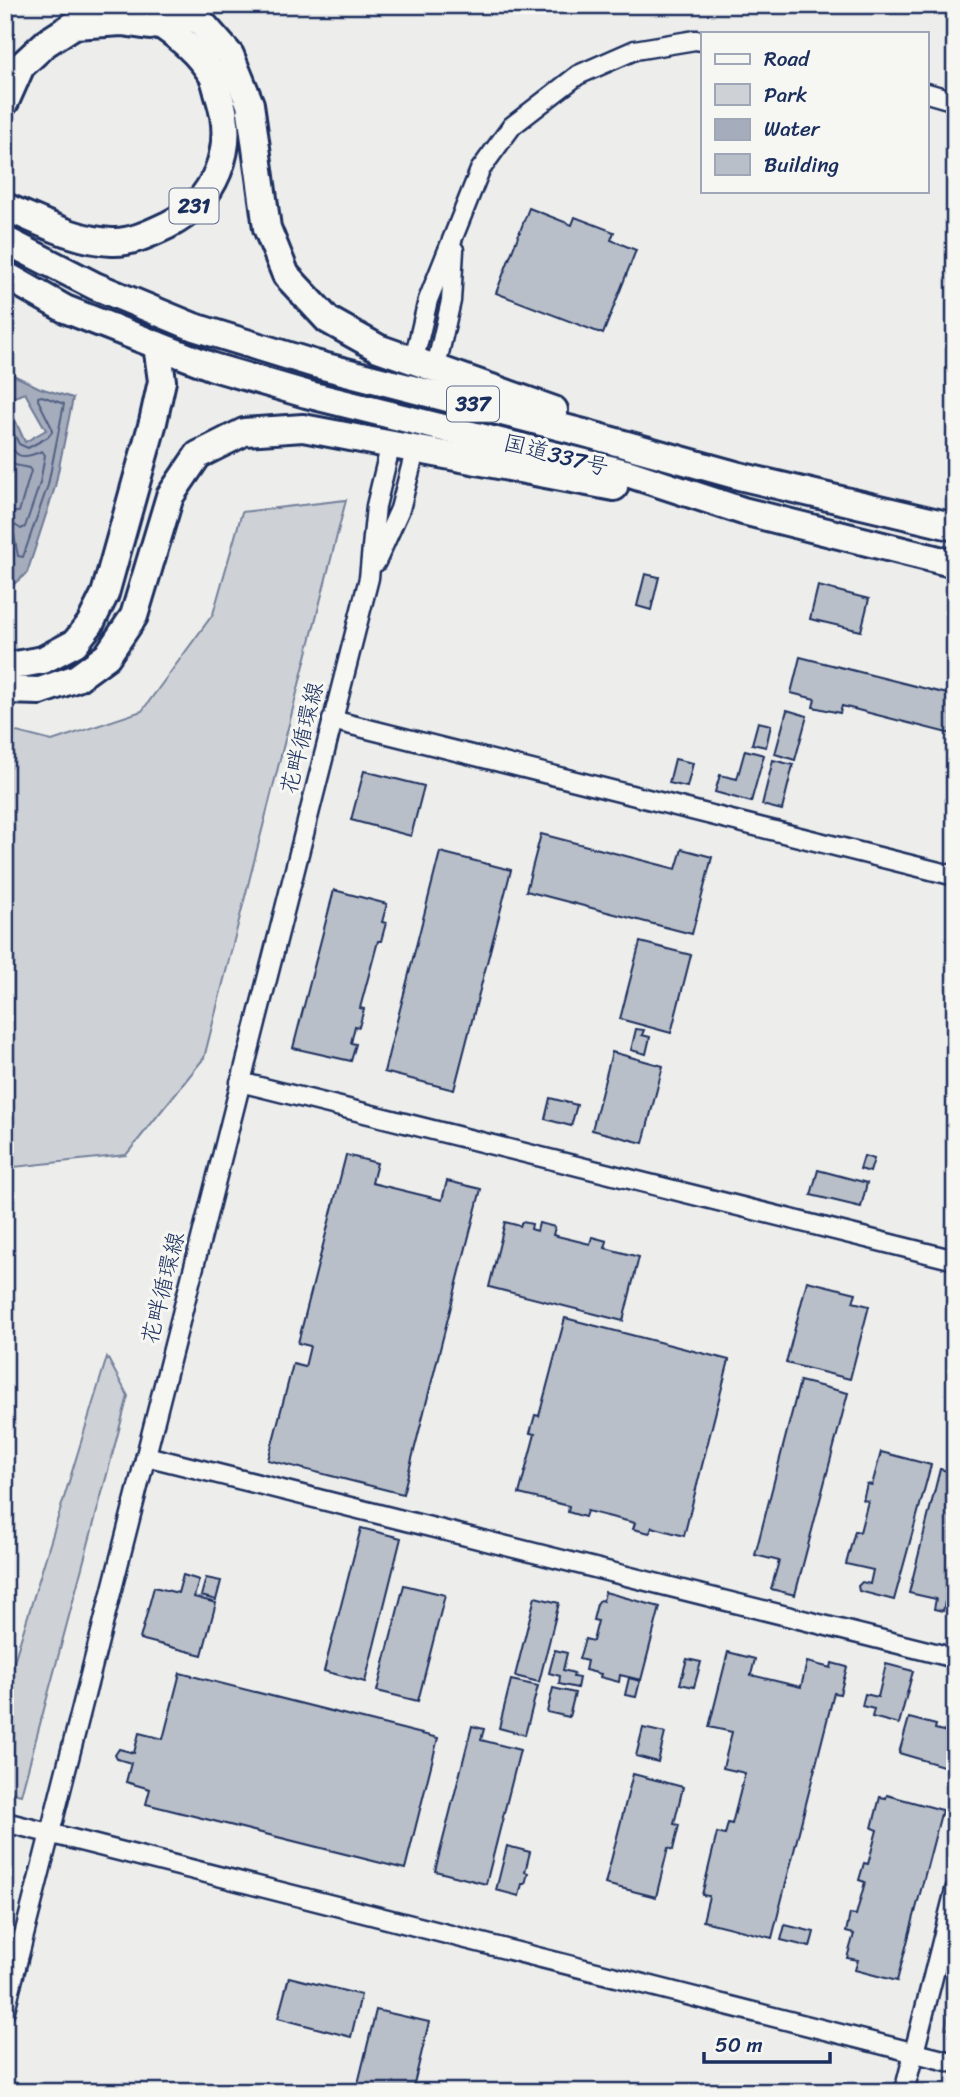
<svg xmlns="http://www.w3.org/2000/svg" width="960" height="2097" font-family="Sriracha,'Klee One',sans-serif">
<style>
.green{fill:#ced2d7;stroke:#74809a;stroke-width:2}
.water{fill:#a5acbc;stroke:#6e7a96;stroke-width:2;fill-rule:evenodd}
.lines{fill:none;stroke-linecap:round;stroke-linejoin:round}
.shore{stroke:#526184;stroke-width:2}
.building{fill:#b9bfc8;stroke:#1b2f5e;stroke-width:2}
.minor-casing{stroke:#1b2f5e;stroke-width:23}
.highway-casing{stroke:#1b2f5e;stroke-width:32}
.minor{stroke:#f6f6f2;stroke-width:18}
.highway{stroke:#f6f6f2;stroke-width:26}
.labels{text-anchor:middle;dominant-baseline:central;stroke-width:6;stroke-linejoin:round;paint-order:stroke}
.shield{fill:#f6f6f2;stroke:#5d6b8a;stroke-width:2}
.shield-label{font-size:21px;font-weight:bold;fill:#1b2f5e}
.street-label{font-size:23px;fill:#1b2f5e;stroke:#f6f6f2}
</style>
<rect width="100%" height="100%" fill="#edeeec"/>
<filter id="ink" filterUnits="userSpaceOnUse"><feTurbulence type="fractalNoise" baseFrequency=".0143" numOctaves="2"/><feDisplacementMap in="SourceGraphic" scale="14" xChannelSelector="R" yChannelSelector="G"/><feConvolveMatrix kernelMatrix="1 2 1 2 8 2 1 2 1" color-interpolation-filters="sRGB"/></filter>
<g filter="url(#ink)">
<g class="green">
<path d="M346,500L204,1058L126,1155L5,1168V729L52,741L142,711L213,614L242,512Z"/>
<path d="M107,1357L128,1396L21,1795L5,1791V1691Z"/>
<path d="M955,1988V2031L945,2028Z"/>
</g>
<path class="water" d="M5,371L40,388L73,398L55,487L27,573L8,589H5V571L12,563L10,543L5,530ZM25,393L46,430L25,442L6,400Z"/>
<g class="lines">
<g class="shore">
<path d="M5,415L19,444L28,448L48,437L52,432L51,426L38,400V397L42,396L64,404L48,485L23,557L18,556L14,535L5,531"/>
<path d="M5,436C15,457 20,461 42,451L45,455L40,483L25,527L21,529L13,524L5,522"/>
<path d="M5,458L15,465L29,468L31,471L19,512H5"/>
</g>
</g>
<g class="building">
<path d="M529,208L572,225L575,217L614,232L611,240L636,250L603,334L496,293Z"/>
<path d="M645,574L659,577L651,610L637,606Z"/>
<path d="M818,586L869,599L861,631L810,619Z"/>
<path d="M800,657L955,696V735L842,706L840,713L813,707L815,699L791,693Z"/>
<path d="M787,710L807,716L795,760L775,754Z"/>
<path d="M758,722L771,725L766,747L752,744Z"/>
<path d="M745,750L764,755L751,802L715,792L720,775L737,779Z"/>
<path d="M675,759L693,763L687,787L669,783Z"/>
<path d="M773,760L793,765L782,810L762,805Z"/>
<path d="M364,771L424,786L411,836L351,820Z"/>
<path d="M541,834L676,869L682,849L712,857L692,934L526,891Z"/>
<path d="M440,852L511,870L454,1090L384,1072Z"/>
<path d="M334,890L387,904L382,922L386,923L381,941H378L360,1008L364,1009L359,1027L355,1026L351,1043L356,1044L351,1061L293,1048Z"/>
<path d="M640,942L691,955L671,1033L620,1019Z"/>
<path d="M636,1029L644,1030L642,1035L650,1037L646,1054L631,1050Z"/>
<path d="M612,1052L663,1066L643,1143L592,1130Z"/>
<path d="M550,1098L577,1105L571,1126L545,1119Z"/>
<path d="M346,1155L377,1163L372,1183L442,1200L447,1181L481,1189L403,1494L268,1460L293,1364L305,1367L310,1346L298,1343Z"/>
<path d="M864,1156L874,1159L870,1172L860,1169Z"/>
<path d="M818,1170L867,1183L861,1207L811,1195Z"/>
<path d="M505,1222L520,1226L522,1222L532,1224L531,1229L537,1231L539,1223L555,1227L553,1235L590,1244L592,1237L607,1241L605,1248L639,1257L623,1321L489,1287Z"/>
<path d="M807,1281L856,1293L853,1302L869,1306L850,1379L786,1363Z"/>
<path d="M565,1318L729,1360L684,1536L652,1527L650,1533L633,1529L635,1523L587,1511L585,1517L568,1512L569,1506L519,1494L535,1434L530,1433L535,1415L539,1416Z"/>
<path d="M800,1381L848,1393L795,1595L771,1589L779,1561L755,1555Z"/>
<path d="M881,1452L931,1465L894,1600L859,1591L858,1586L862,1582L870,1584L873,1570L846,1564L855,1531L860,1532L868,1501L863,1500L867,1484L872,1485Z"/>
<path d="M940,1469L955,1473V1604L945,1602L943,1611L934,1609L936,1599L909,1593Z"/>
<path d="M361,1528L401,1538L365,1682L324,1671Z"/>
<path d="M183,1575L199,1580L194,1597L216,1603L202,1655L140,1639L154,1587L178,1593Z"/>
<path d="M206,1578L221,1581L216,1600L201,1596Z"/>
<path d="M404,1585L445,1595L418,1701L377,1691Z"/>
<path d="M605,1592L660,1607L641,1680L620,1675L619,1682L600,1677L601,1674L585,1670L587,1661L579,1659L585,1639L593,1641L598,1621L593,1620L597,1604L600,1600L603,1601Z"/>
<path d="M535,1597L559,1603L539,1682L515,1676Z"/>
<path d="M555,1650L567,1653L563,1670L574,1673L573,1677L579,1678L577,1688L559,1684L560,1676L549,1673Z"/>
<path d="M728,1652L755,1659L751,1675L801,1687L807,1662L831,1668L832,1663L847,1667L840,1694L834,1693L772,1938L703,1921L709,1896L702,1895L717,1833L725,1835L728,1823L732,1824L745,1773L723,1768L732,1732L709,1727Z"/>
<path d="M687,1659L701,1662L694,1687L680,1684Z"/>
<path d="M886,1664L913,1671L899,1724L872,1717L874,1709L862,1706L865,1694L878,1697Z"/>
<path d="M180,1673L438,1738L405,1869L146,1804L150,1789L126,1782L131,1763L117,1759L115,1755L119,1749L134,1753L139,1733L163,1739Z"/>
<path d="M629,1678L640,1681L636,1697L625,1695Z"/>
<path d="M511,1680L538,1686L525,1735L499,1728Z"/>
<path d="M553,1688L575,1693L569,1717L547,1712Z"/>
<path d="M909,1718L936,1725L935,1729L947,1732L951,1719L955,1720L953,1769L899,1753Z"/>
<path d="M472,1726L484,1729L481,1740L520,1750L486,1884L435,1871Z"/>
<path d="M643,1728L665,1733L658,1762L636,1756Z"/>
<path d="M633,1774L683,1787L674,1824L679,1825L673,1850L668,1848L656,1897L605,1884Z"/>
<path d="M887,1795L942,1810L897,1981L855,1970L858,1960L847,1958L854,1934L846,1932L850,1914L856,1915L865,1882L859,1880L864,1863L868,1864L877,1830L872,1828L880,1797L886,1798Z"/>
<path d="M507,1846L530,1852L525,1872L528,1873L525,1884H522L519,1896L496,1890Z"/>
<path d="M785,1925L814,1932L810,1947L781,1940Z"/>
<path d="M289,1977L361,1995L351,2037L278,2018Z"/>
<path d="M376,2010L429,2022L412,2092H356Z"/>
</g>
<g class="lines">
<g class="minor-casing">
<g id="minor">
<path d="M927,93L955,101"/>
<path d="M416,351L428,300L480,170L512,126L578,75L635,50L695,40L703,41"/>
<path d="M438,358L451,301L454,250"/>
<path d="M376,562L400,509L412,463"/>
<path d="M332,720L955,876"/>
<path d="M240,1082L955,1260"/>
<path d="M146,1456L955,1658"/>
<path d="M5,1822L955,2063"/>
<path d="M5,2010L369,578L376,506L388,456"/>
<path d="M904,2092L955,1890"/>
</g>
</g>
<g class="highway-casing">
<g id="highway">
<path d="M169,5L201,22L230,55L250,104L267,228L286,275L328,320L378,348L554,410"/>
<path d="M5,102L21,66L46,43L74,25L122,22L150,26"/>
<path d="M5,207C38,220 75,241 112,242C131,243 151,233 168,225C215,201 236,149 220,99C217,91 216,80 211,73C190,41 158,20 124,5"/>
<path d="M5,240L95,286L194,327L315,364L584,433L739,476L955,527"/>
<path d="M5,275L65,309L213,367L306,394L630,474L743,511L955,564"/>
<path d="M5,667L43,660L75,643L90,624L105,594L153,422L162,381L157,345"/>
<path d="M5,690L40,691L77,678L107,656L134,616L170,496L198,455L244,432L303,428L614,487"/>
</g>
</g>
<use href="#minor" class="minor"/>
<use href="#highway" class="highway"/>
</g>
</g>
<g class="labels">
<g class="shield">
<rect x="169.5" y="188.5" width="49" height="35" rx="5"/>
<rect x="447" y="386.5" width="52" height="35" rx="5"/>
</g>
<g class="shield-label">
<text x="194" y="206">231</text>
<text x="473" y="404">337</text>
</g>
<g class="street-label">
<text transform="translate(556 455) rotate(14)">国道337号</text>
<text transform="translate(302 738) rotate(-76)">花畔循環線</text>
<text transform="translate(163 1288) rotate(-76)">花畔循環線</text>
</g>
</g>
<rect width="960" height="2097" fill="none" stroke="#f6f6f2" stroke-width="28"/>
<rect x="14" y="14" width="932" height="2069" fill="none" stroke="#1b2f5e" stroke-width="2.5" filter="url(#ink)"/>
<rect x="701" y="32" width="228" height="161" fill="#f6f6f2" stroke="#9ea6b7" stroke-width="2"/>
<rect x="715" y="54" width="35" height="10" fill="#f6f6f2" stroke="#9ea6b7" stroke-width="2"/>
<text x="764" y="66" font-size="21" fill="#1b2f5e">Road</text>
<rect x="715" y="84" width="35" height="21" fill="#ced2d7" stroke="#9ea6b7" stroke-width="2"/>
<text x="764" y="102" font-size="21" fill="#1b2f5e">Park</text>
<rect x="715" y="119" width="35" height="21" fill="#a5acbc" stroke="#9ea6b7" stroke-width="2"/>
<text x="764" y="136" font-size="21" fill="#1b2f5e">Water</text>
<rect x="715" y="154" width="35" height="21" fill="#b9bfc8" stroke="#9ea6b7" stroke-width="2"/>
<text x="764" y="172" font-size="21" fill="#1b2f5e">Building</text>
<path d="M704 2052v10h126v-10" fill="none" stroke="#1b2f5e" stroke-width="3.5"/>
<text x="715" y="2052" font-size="21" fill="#1b2f5e" stroke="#f6f6f2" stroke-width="5" paint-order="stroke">50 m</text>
</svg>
